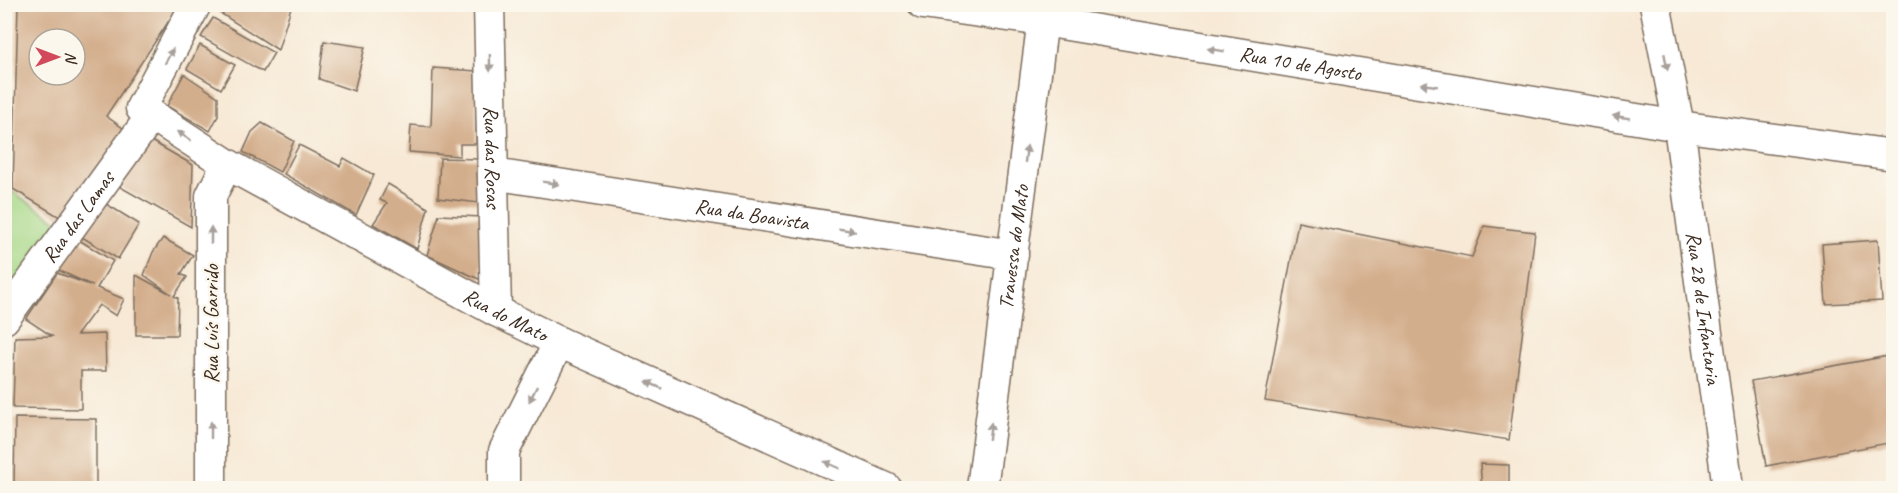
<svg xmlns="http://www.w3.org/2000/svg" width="1898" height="493" font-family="Caveat,sans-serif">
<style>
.green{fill:#a4d786;stroke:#708052;stroke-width:1.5}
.building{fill:#d3ae8c;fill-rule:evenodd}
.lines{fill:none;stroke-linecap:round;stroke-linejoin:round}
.street-casing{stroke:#7d6d5e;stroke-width:33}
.street{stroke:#fff;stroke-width:30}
.oneway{fill:#a79f9a}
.labels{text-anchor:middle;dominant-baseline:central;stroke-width:5;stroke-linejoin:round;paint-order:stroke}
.street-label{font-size:21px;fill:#3b2a1e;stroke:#fbf7ec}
</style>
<rect width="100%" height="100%" fill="#fbf7ec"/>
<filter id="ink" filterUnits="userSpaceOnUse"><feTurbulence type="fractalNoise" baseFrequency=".0167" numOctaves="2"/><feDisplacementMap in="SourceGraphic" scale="12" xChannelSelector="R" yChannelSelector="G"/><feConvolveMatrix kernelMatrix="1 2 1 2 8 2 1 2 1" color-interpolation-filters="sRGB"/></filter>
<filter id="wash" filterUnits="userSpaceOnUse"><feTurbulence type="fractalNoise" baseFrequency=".008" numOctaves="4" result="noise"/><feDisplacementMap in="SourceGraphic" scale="24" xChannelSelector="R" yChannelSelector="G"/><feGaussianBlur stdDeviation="1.35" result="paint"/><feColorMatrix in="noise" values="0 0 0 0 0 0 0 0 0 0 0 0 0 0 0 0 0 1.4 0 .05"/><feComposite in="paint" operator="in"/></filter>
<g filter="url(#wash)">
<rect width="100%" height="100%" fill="#f7e9d5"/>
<path class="green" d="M5,187L70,229L5,319Z"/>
<g id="blocks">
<g class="building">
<path d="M18,4H180L106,116L127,131L68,222L13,189ZM39,39H75V75H39Z"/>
<path d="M221,4H292L278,50L217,11Z"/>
<path d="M213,18L274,53L263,72L201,37Z"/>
<path d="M324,41L365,47L354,91L319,79Z"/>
<path d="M200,45L235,65L221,89L187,69Z"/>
<path d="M433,68L477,71L476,144H460V156L409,152L411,125L431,127Z"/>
<path d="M184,74L218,97V116L210,131L167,106Z"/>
<path d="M262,123L294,141L280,172L243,152L252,132Z"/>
<path d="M146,138L193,165L191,227L115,184Z"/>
<path d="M299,145L340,166L344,158L374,175L356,215L284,174Z"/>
<path d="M440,158L478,159L479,203L438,198Z"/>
<path d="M388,184L428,208L417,249L373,224L387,203L380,200Z"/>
<path d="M103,202L139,224L118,259L82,237Z"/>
<path d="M439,215L482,217L481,280L427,255Z"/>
<path d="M1298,222L1472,257L1484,226L1535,232L1509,440L1265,401Z"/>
<path d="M163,238L193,255L181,274L187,277L174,296L178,298L177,335H136V275L171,294L144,275L153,252Z"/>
<path d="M79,240L113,261L97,288L124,299L116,316L99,305L77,335L105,334L106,371H81V409L13,408L15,337L52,336L26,319L57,273L93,286L58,270Z"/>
<path d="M1878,240L1882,301L1826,304L1822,244Z"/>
<path d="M1894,355V442L1766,466L1751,381Z"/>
<path d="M15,418L96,419V488H14Z"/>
<path d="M1480,464L1509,465V488H1482Z"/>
</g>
</g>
</g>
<g filter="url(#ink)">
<use href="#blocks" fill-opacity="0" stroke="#7d6d5e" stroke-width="1.5"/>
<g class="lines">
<g class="street-casing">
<g id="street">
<path id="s1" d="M196,4L141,108L227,164L496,311L559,342L886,488"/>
<path id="s2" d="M489,4L496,311"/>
<path id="s3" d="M923,4L1043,21L1679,126L1894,155"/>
<path id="s4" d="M1655,4L1679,126L1728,488"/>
<path id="s5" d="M493,174L1013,255"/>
<path id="s6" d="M4,319L152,115"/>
<path d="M211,488V196L227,164"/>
<path d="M504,488V451L559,342"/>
<path id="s7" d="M982,488L1045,4"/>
</g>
</g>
<use href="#street" class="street"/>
</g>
<defs><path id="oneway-solid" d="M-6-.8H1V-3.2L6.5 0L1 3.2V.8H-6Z" transform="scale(1.5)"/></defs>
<g class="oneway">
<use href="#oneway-solid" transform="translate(1216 50) rotate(-171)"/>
<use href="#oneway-solid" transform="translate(169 56) rotate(-62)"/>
<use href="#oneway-solid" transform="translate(1666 62) rotate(79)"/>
<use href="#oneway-solid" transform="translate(490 63) rotate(89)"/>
<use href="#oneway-solid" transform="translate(1429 85) rotate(-171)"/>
<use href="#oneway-solid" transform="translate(1621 117) rotate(-171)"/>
<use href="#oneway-solid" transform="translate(184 136) rotate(-147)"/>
<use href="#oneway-solid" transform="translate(1026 154) rotate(-83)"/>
<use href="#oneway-solid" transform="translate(551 183) rotate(9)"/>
<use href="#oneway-solid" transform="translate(847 230) rotate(9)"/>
<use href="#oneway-solid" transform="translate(211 235) rotate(-90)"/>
<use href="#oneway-solid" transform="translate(654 385) rotate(-156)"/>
<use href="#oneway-solid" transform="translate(533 394) rotate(117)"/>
<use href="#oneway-solid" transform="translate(211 430) rotate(-90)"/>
<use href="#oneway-solid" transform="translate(990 431) rotate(-82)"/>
<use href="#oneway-solid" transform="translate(832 465) rotate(-156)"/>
</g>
</g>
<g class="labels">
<g class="street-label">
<text stroke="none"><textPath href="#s3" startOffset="382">Rua 10 de Agosto</textPath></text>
<text stroke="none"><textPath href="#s2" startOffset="153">Rua das Rosas</textPath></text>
<text stroke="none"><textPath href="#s5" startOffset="262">Rua da Boavista</textPath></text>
<text stroke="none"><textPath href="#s6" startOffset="126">Rua das Lamas</textPath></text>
<text stroke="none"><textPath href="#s7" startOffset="243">Travessa do Mato</textPath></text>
<text stroke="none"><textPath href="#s4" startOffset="308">Rua 28 de Infantaria</textPath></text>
<text stroke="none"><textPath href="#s1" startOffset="537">Rua do Mato</textPath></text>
<text transform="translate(211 324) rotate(-90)">Rua Luís Garrido</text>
</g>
</g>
<rect width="1898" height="493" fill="none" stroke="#fbf7ec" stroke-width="24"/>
<g transform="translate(57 57) rotate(90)"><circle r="28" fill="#fbf7ec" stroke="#aea59a" stroke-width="1.5"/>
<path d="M0-4.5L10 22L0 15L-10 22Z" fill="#d1495b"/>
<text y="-9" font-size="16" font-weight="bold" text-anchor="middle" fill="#3b2a1e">N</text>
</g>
</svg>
